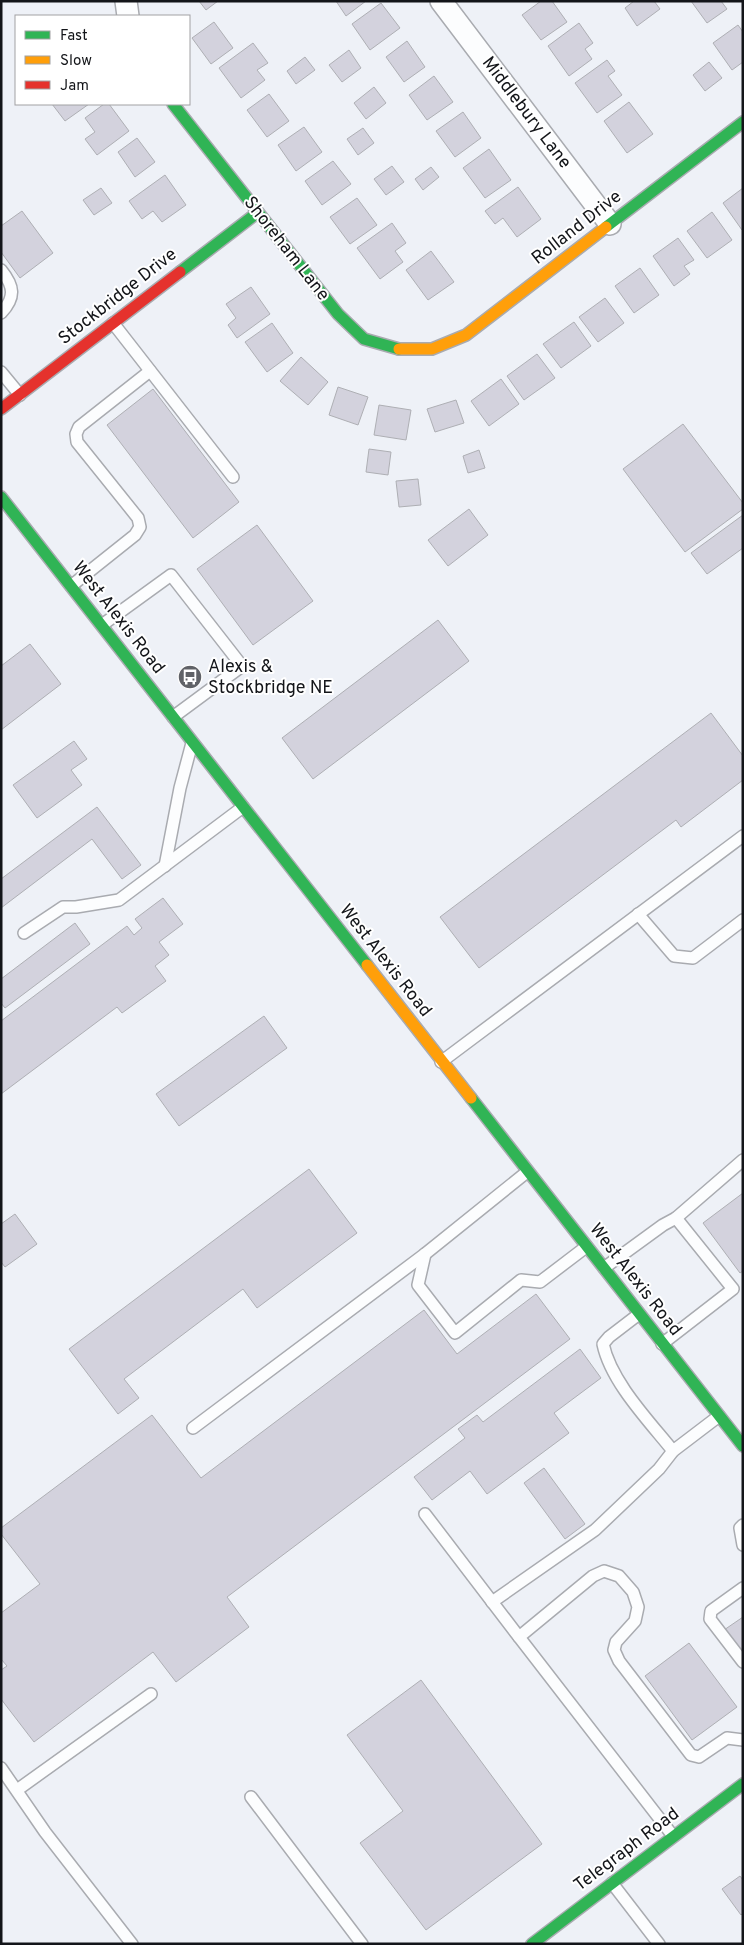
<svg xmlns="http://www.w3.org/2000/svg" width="744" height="1945" font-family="Overpass,sans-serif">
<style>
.building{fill:#d3d2dd;stroke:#aeafb4}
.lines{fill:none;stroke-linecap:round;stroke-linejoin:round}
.lane-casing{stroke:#a9abb0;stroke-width:14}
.street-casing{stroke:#a9abb0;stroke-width:24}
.fast-casing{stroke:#a9abb0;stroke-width:14}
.slow-casing{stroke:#a9abb0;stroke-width:14}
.jam-casing{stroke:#a9abb0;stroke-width:14}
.lane{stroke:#fcfdfe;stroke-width:11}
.street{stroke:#fcfdfe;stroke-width:21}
.fast{stroke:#30b455;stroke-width:11}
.slow{stroke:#ff9f0a;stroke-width:11}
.jam{stroke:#e5322d;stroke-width:11}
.labels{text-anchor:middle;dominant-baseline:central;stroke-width:4;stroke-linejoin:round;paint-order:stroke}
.street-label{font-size:18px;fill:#131519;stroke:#fff}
.poi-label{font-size:18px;fill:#131519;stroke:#fff;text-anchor:start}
</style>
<rect width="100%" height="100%" fill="#eef1f7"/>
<g class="building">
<path d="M199,1H218L206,10Z"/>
<path d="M336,1H366L346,16Z"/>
<path d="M541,1H552L567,22L541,40L522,15Z"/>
<path d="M634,1H654L660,9L637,26L625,8Z"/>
<path d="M691,1H721L727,9L707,23Z"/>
<path d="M381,3L400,28L370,50L352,24Z"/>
<path d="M214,22L233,48L211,64L192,38Z"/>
<path d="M579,23L593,43L585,49L592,59L569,76L548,46Z"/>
<path d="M738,25L743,32V62L732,70L713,43Z"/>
<path d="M407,41L425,67L404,82L386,57Z"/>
<path d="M253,43L268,63L257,70L265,80L241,98L219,68Z"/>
<path d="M349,50L361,68L342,82L329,65Z"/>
<path d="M305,57L315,70L296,84L287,71Z"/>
<path d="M607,60L615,71L608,76L622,95L597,113L575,83Z"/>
<path d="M709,62L722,78L705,91L693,75Z"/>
<path d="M434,76L453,102L427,120L409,95Z"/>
<path d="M374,87L386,103L366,119L354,103Z"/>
<path d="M269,94L289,121L267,137L247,110Z"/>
<path d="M629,102L653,134L627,153L604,121Z"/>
<path d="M52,104H89L65,121Z"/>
<path d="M104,104H109L129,131L97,155L85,139L95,132L85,118Z"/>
<path d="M463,112L481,138L455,157L436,131Z"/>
<path d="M304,127L322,152L296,171L278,145Z"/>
<path d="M363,128L374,143L358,155L347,139Z"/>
<path d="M137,138L155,162L135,177L118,152Z"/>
<path d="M489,149L511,180L485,198L463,168Z"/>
<path d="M333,161L351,184L322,205L305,181Z"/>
<path d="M392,166L404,182L386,195L374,179Z"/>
<path d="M431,167L439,177L423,190L415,179Z"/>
<path d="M165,175L186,205L162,222L153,211L142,219L129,201Z"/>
<path d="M518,187L541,219L517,237L503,218L495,224L485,211Z"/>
<path d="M101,188L112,203L94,215L83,200Z"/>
<path d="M743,188V230H742L723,203Z"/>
<path d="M357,198L377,225L350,244L330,217Z"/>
<path d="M22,211L53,253L20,278L1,252V226Z"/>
<path d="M712,212L732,240L707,258L687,231Z"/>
<path d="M392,223L406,243L395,251L403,262L380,279L357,248Z"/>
<path d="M678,238L694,260L684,266L690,274L674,286L653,256Z"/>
<path d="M431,251L454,282L428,300L406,270Z"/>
<path d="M640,268L659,295L634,313L615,286Z"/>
<path d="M251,287L270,314L237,338L228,325L236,318L226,304Z"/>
<path d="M605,298L624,323L598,342L579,317Z"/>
<path d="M574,322L591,346L561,368L543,344Z"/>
<path d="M272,323L293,353L267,372L245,342Z"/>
<path d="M537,354L555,378L524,400L507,376Z"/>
<path d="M301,357L328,382L308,405L280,381Z"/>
<path d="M501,379L519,404L489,426L471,401Z"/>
<path d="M338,387L368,397L358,425L329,415Z"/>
<path d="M153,389L239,502L193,538L107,425Z"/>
<path d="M456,400L464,423L435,432L427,409Z"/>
<path d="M379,405L411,410L406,440L374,435Z"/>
<path d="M683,424L743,503V509L685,552L623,469Z"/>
<path d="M369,449L391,452L388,475L366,472Z"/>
<path d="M479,450L485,468L468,473L463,456Z"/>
<path d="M418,479L421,505L399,507L396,481Z"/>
<path d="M469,509L488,535L448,566L428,540Z"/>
<path d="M743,515V548L707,574L691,553Z"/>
<path d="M257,525L313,601L253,645L197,569Z"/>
<path d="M438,620L469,661L313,779L282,738Z"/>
<path d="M30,644L61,684L1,730V666Z"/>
<path d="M711,713L743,756V780L681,827L676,820L479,968L440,917Z"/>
<path d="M74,741L87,759L71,770L82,785L37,818L13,785Z"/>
<path d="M97,807L141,865L122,879L92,839L1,908V879Z"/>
<path d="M163,898L183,924L159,942L169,955L155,966L166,981L122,1013L117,1007L1,1094V1021L127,926L134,935L142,928L135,919Z"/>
<path d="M75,923L90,944L5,1008L1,1003V979Z"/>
<path d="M264,1016L287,1048L179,1126L156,1094Z"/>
<path d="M309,1169L357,1233L257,1308L243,1289L124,1379L139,1398L118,1414L69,1349Z"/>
<path d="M743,1193V1271L740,1273L703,1223Z"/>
<path d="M15,1214L37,1244L5,1267L1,1262V1224Z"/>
<path d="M536,1294L570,1339L227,1597L249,1627L176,1682L153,1652L34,1742L1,1699V1670L7,1666L1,1659V1613L40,1584L1,1534V1528L152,1415L201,1478L424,1310L457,1354Z"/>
<path d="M580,1349L601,1378L554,1413L569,1433L487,1494L470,1471L432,1500L414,1477L465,1438L458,1429L477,1415L483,1422Z"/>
<path d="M544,1468L585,1524L565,1539L524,1483Z"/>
<path d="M743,1617V1656L724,1630Z"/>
<path d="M689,1643L737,1707L692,1740L645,1676Z"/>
<path d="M421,1680L542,1844L426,1930L360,1843L403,1811L347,1735Z"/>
<path d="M740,1876L743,1880V1913L741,1915L722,1889Z"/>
</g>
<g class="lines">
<g class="lane-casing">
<g id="lane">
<path d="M1,270C14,286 16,297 1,313"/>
<path d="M113,323L233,477"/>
<path d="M1,372L20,395"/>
<path d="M71,586L135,535L140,527L138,518L77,442L76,434L79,427L150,371"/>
<path d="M102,625L171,575L242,666L173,717"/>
<path d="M165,866L180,788L192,743"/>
<path d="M638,914L674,956L693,958L743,920"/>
<path d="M24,933L63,907H76L119,900L243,807"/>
<path d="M441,1062L743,836"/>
<path d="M676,1218L743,1160"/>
<path d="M425,1254L418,1285L455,1333L521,1280L540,1282L586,1247"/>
<path d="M604,1268L663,1225L676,1218L733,1289L662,1344"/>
<path d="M639,1314L609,1337L603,1344C611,1382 649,1421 673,1451"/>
<path d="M193,1428L425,1254L527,1172"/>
<path d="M425,1514L519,1637"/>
<path d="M743,1525L740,1528L743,1545"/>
<path d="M743,1588L711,1611L710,1619L743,1662"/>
<path d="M492,1602L595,1530L659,1469L673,1451L719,1416"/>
<path d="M1,1768L45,1832L132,1944"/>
<path d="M17,1790L151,1694"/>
<path d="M251,1797L362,1944"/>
<path d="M673,1836L519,1637L593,1576L604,1571L619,1576L633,1592L638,1607L635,1621L616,1642L614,1650L619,1661L691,1755L699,1757L727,1738L743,1740"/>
<path d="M612,1883L659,1944"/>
</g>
</g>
<g class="street-casing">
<g id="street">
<path d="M126,1L128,16"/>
<path d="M441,1L610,224"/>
</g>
</g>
<g class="fast-casing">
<g id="fast">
<path d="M173,104L338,314L364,339L399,349"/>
<path d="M606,227L743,122"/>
<path d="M180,272L257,213"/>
<path d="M1,497L367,965"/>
<path d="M471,1098L743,1446"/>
<path d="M532,1944L743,1784"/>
</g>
</g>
<g class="slow-casing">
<g id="slow">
<path d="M399,349H432L466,335L606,227"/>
<path d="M367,965L471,1098"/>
</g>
</g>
<g class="jam-casing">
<path id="jam" d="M1,409L180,272"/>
</g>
<use href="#lane" class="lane"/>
<use href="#street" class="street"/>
<use href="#fast" class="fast"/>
<use href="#slow" class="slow"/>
<use href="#jam" class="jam"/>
</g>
<defs>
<g id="bus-disc" transform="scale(1.25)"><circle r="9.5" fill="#606267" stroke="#fff"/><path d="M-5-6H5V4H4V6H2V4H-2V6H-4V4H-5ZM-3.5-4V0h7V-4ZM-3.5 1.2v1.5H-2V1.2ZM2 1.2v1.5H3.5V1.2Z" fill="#fff"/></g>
</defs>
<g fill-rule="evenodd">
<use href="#bus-disc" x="190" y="677"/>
</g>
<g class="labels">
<g class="street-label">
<text transform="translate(526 113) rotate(53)">Middlebury Lane</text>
<text transform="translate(577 228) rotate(-38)">Rolland Drive</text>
<text transform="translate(286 249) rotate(52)">Shoreham Lane</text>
<text transform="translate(118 297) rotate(-38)">Stockbridge Drive</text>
<text transform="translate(118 618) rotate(52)">West Alexis Road</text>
<text transform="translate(385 961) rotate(52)">West Alexis Road</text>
<text transform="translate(635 1280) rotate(52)">West Alexis Road</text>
<text transform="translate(627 1850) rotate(-37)">Telegraph Road</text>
</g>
<g class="poi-label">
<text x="208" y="667">Alexis &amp;<tspan x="208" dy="21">Stockbridge NE</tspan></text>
</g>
</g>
<rect width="744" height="1945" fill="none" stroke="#131519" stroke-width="5"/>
<rect x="15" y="15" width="175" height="90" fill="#ffffff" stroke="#a1a1a3"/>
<rect x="25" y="31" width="25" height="8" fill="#30b455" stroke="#a1a1a3"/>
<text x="60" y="40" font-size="15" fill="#131519">Fast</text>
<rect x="25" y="56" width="25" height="8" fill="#ff9f0a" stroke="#a1a1a3"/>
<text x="60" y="65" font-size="15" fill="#131519">Slow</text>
<rect x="25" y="81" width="25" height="8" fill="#e5322d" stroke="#a1a1a3"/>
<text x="60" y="90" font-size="15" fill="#131519">Jam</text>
</svg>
